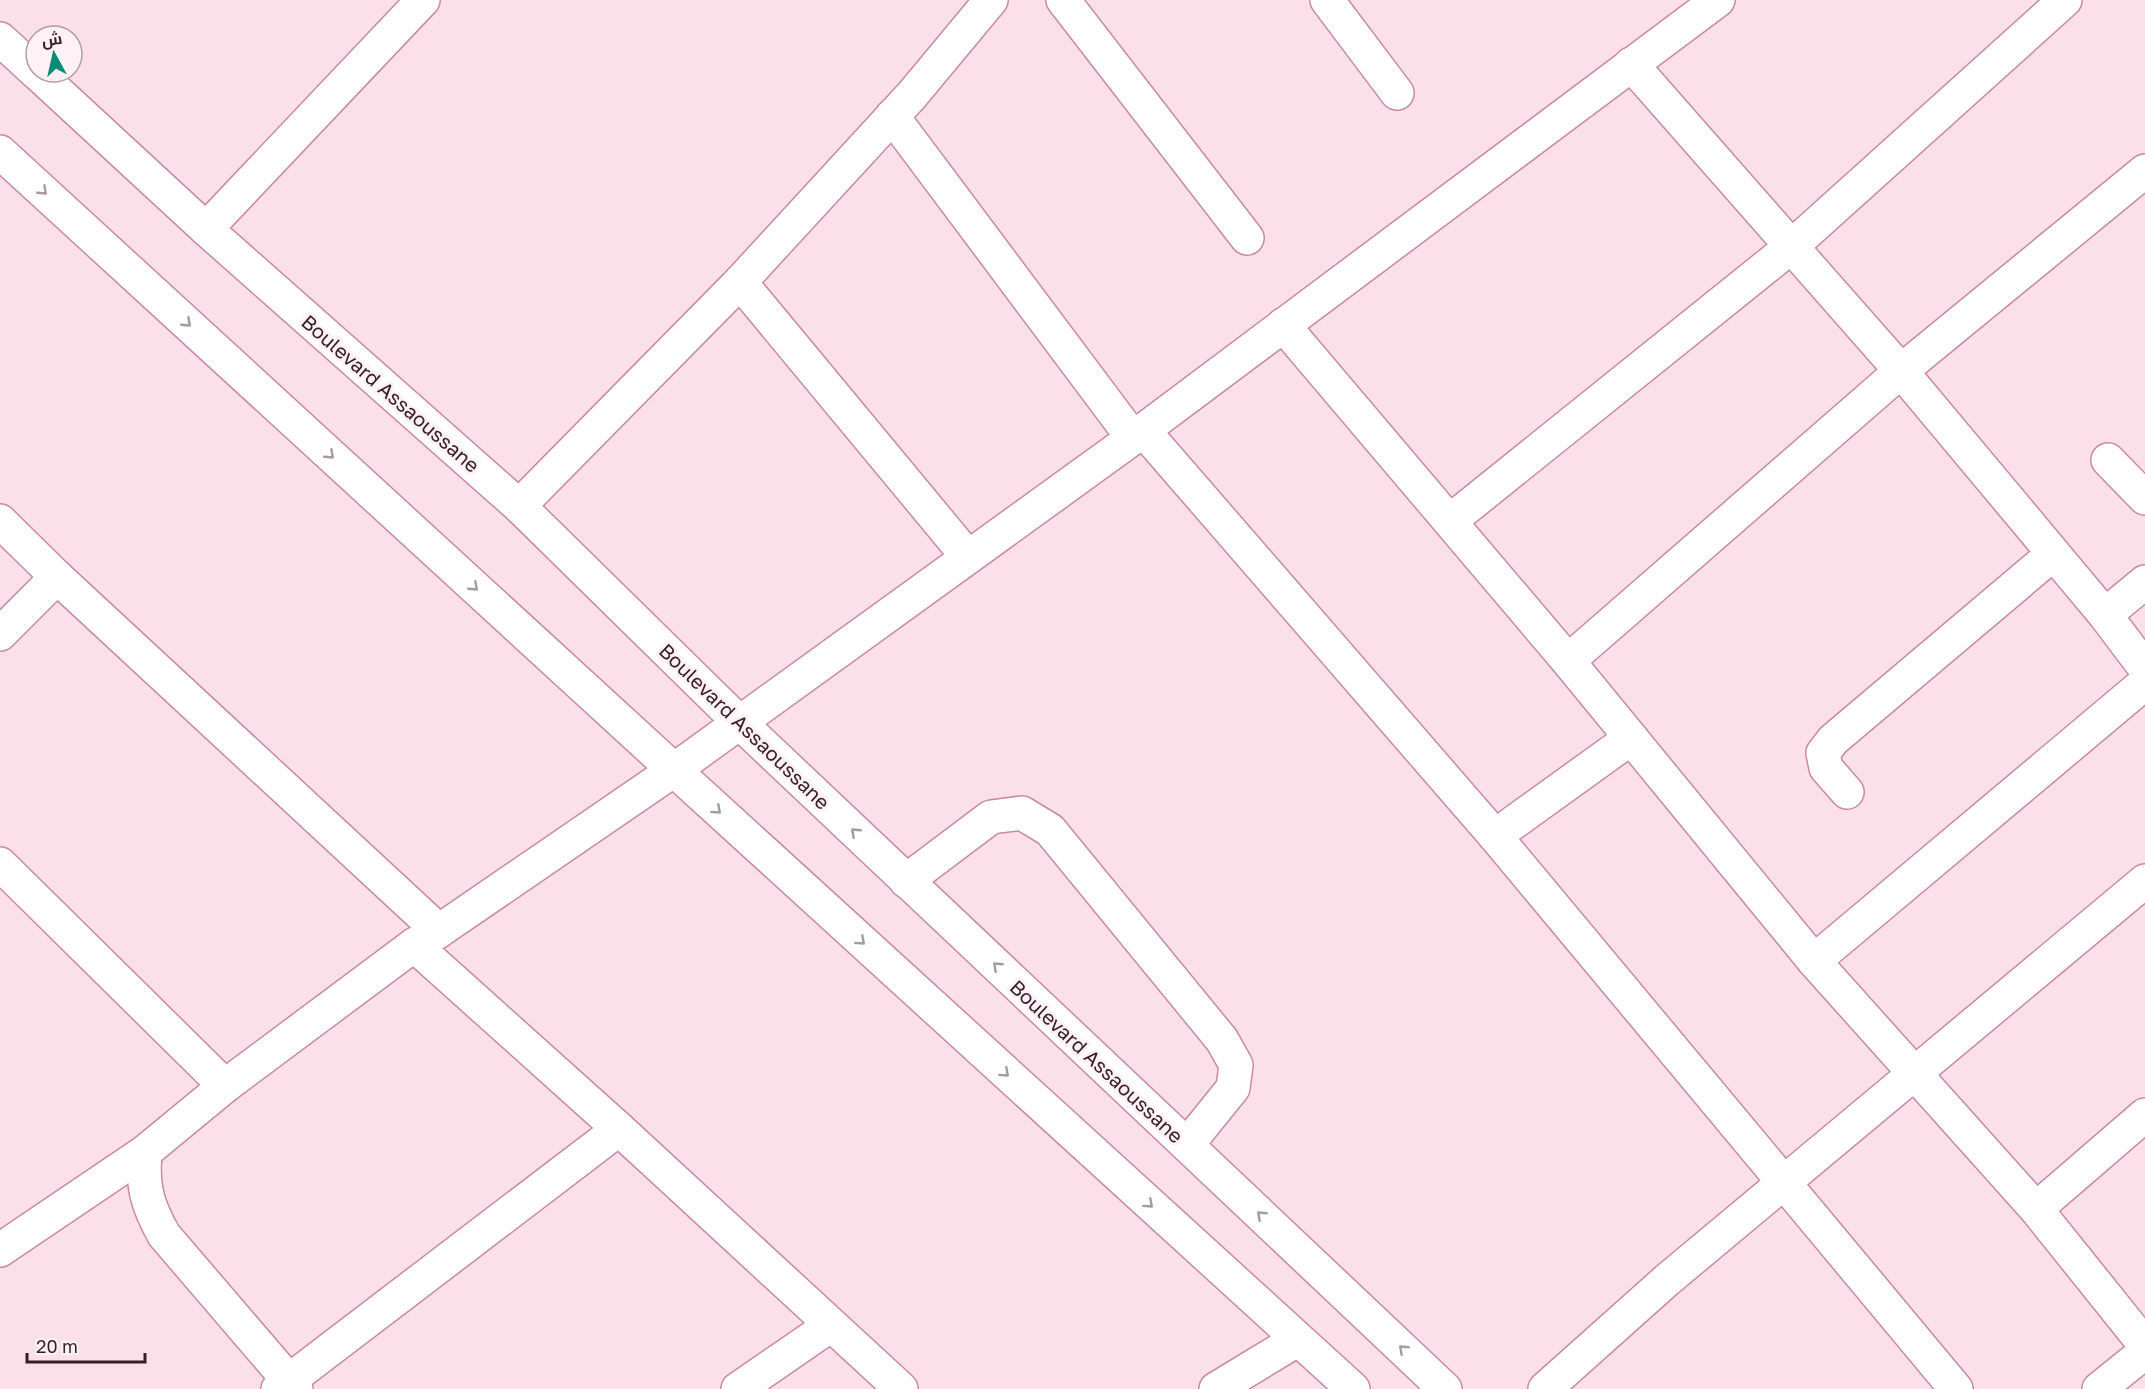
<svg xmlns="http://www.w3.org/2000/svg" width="2145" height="1389" font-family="'Golos Text',Cairo,sans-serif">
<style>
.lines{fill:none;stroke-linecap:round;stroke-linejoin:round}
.minor-casing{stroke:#c88aa3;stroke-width:36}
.minor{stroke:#fff;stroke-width:33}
.oneway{stroke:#a59a9e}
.labels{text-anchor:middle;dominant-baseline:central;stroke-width:6;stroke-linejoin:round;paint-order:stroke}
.street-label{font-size:20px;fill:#371f28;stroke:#fff1f6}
</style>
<rect width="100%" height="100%" fill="#fbe0e9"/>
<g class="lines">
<g class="minor-casing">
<g id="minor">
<path d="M1063,0L1247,238"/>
<path d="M1327,0L1397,93"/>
<path d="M0,39L36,72"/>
<path d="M1631,64L1901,371L2105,615L2145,668"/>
<path d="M36,72L206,229L519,506L739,722L1445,1389"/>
<path d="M892,116L1133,438"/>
<path d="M0,152L674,770L1353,1389"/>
<path d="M206,229L423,0"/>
<path d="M740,282L968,557"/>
<path d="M1283,325L1568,661L1814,961L2036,1209L2145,1345"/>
<path d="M1143,430L1495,836L1956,1389"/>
<path d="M2108,460L2145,498"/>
<path d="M519,506L740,282L912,95L991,0"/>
<path d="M0,521L57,577L439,931"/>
<path d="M1450,521L1792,246L2065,0"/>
<path d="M2105,615L2145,582"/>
<path d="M0,634L57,577"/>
<path d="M1568,661L1901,371L2145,171"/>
<path d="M1847,792L1826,768L1823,753L1833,740L2053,554"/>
<path d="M1495,836L1631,738"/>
<path d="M0,864L225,1086"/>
<path d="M906,881L991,817L1022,813L1050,830L1222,1040L1236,1065L1233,1088L1187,1145"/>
<path d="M414,945L619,1129L901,1389"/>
<path d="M1814,961L2145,683"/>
<path d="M145,1152C142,1186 147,1205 164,1235L296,1389"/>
<path d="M2036,1209L2145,1115"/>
<path d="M0,1250L145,1152L225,1086L414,945L439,931L674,770L1133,438L1718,0"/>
<path d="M278,1389L619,1129"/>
<path d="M738,1389L831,1325"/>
<path d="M1216,1389L1297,1340"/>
<path d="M1545,1389L1667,1280L2145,881"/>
<path d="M2099,1389L2145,1352"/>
</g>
</g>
<use href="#minor" class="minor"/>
</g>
<defs><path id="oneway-chevron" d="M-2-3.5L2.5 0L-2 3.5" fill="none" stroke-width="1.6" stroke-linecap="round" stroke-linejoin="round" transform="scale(1.5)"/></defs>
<g class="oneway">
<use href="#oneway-chevron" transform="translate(43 191) rotate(43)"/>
<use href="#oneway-chevron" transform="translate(187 323) rotate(43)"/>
<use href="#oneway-chevron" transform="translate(330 455) rotate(43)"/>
<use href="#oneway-chevron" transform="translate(474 587) rotate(43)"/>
<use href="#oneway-chevron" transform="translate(717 810) rotate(42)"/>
<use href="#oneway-chevron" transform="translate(855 832) rotate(-137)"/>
<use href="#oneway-chevron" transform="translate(861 941) rotate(42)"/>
<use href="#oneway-chevron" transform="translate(997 966) rotate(-137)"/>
<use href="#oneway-chevron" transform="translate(1005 1073) rotate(42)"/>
<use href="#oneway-chevron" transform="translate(1149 1204) rotate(42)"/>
<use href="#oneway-chevron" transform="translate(1261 1215) rotate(-137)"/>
<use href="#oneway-chevron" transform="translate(1403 1349) rotate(-137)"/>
</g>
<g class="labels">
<g class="street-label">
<text transform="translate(391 393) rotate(41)">Boulevard Assaoussane</text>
<text transform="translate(745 726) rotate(44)">Boulevard Assaoussane</text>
<text transform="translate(1097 1061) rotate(43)">Boulevard Assaoussane</text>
</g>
</g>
<g transform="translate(54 54) rotate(352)"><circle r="28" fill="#fff1f6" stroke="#af9da4" stroke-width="1.5"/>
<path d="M0-4.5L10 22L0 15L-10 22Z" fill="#078d74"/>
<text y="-9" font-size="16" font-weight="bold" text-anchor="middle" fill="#371f28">ش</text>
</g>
<path d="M27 1353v9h118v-9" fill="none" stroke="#371f28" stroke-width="3"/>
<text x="36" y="1353" font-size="18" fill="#371f28" stroke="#fff1f6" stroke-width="4.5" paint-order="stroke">20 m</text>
</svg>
